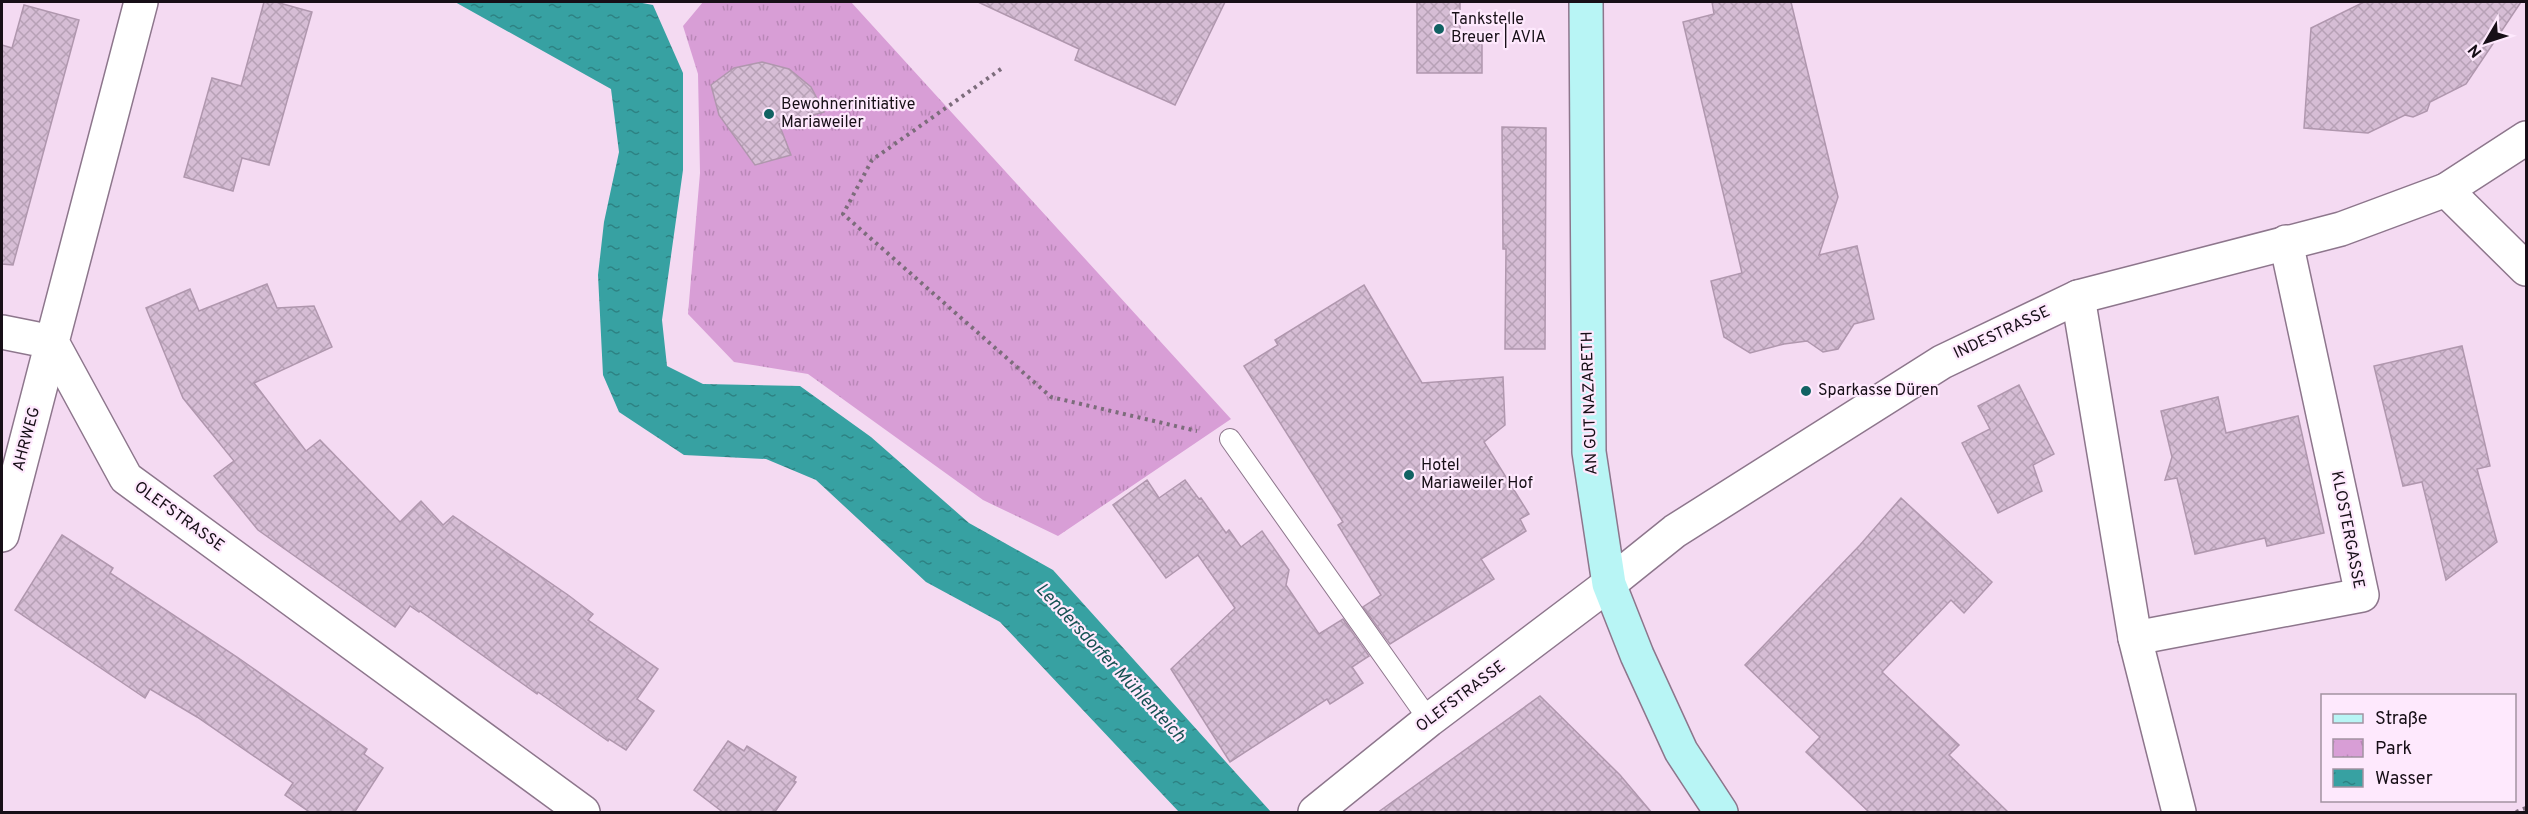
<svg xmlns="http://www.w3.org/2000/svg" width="2528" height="814" font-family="Overpass,sans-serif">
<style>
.park{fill:url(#park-tufts)}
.water{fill:url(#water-ripples)}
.building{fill:url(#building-cross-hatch);stroke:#b097ae;stroke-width:1.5}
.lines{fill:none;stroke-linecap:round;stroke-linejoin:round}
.service-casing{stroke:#8d768c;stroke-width:22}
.minor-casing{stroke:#8d768c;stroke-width:36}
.secondary-casing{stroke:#8d768c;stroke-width:36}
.path{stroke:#7c6c7b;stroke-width:4;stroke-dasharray:3 4.5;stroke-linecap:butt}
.service{stroke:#fff;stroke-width:20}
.minor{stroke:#fff;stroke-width:33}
.secondary{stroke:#b8f5f5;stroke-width:33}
.poi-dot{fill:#116263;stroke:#fee9fd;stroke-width:2}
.labels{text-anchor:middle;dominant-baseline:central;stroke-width:4.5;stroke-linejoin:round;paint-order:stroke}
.poi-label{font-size:16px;fill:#170f17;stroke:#fee9fd;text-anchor:start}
.street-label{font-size:16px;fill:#170f17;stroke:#fee9fd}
.water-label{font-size:18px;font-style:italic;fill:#175253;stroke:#fee9fd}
</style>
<defs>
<pattern id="park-tufts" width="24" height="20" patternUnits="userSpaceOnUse" patternTransform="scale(1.5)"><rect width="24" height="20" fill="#d89ed6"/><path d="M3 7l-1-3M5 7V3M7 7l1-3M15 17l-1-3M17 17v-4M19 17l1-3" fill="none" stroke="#b987b7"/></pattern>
<pattern id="water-ripples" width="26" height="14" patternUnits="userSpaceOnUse" patternTransform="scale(1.5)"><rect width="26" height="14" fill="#37a1a2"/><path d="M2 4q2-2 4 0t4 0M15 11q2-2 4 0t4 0" fill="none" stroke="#2d8283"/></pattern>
<pattern id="building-cross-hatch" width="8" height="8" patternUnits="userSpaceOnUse" patternTransform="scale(1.5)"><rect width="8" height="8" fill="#d6bdd5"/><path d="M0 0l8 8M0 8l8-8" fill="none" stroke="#b7a1b6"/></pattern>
</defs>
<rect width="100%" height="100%" fill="#f4daf2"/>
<path class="park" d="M703,2H851L1231,419L1058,536L983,500L808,374L734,362L688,314L700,173L698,74L683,26Z"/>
<path class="water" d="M455,2H637L653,5L683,73V170L662,320L667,366L703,384L800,386L871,437L969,523L1053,570L1271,812H1179L1000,622L926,582L816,480L766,459L684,455L619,412L603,375L598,275L604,222L619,152L611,89Z"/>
<g class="building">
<path d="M264,2H276L312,12L269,165L242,158L233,191L184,177L212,78L241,86Z"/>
<path d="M978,2H1225L1175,105L1075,60L1079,49Z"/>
<path d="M1417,2H1460V38H1482V73H1417Z"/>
<path d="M1712,2H1791L1838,197L1819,255L1857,246L1874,319L1854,324L1838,349L1823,352L1807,341L1784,344L1750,353L1724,337L1711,281L1742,273L1683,22L1714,14Z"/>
<path d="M2364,2H2521L2466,84L2430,102L2427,111L2413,117L2405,115L2368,133L2304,128L2311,28Z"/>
<path d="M24,5L79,20L13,265L2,264V45L12,48Z"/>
<path d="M762,62L789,69L811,87L824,112L779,124L791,155L755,165L719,115L711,85L734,68Z"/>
<path d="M1502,127L1546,128L1545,349H1505L1506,249H1503Z"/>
<path d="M267,284L277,308L314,306L332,347L254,383L306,451L320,440L400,522L421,501L443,525L453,516L568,595L593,614L588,620L658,669L637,699L654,711L626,750L609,739L608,741L538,692L537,694L420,611L419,612L410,606L395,627L258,530L214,476L234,461L183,398L146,308L190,289L199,311Z"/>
<path d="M1364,285L1422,383L1503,377L1505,425L1484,442L1529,514L1520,519L1526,531L1481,559L1494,579L1390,644L1363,607L1381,595L1338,525L1343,522L1244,366L1278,345L1275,340Z"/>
<path d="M2462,346L2490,466L2477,469L2497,542L2446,580L2422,482L2403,486L2374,366Z"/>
<path d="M2019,385L2054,454L2033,465L2042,491L1998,513L1962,443L1990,429L1978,406Z"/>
<path d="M2218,397L2226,433L2298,416L2324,533L2267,546L2265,538L2195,554L2177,478L2165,480L2172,457L2161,411Z"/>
<path d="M1147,480L1159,498L1185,480L1199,499L1201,498L1226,533L1229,530L1241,547L1262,531L1289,570L1286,585L1319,634L1343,619L1369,656L1352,667L1363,683L1330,704L1327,699L1230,762L1171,669L1235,608L1198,555L1166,578L1113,505Z"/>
<path d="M1901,498L1992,582L1964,613L1951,600L1882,672L1959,745L1949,755L2009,813H1870L1806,752L1820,737L1745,665L1860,545Z"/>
<path d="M62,535L113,568L110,573L237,657L367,749L364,754L383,768L354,813H311L285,795L293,783L197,717L150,689L145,698L15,610Z"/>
<path d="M1540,696L1620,775L1652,813H1377Z"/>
<path d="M728,741L744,751L747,746L796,777L794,781L796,782L774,813H724L694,790Z"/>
</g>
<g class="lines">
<g class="service-casing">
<path id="service" d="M1230,439L1429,720"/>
</g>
<g class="minor-casing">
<g id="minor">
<path d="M141,2L52,342L126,478L583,812"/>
<path d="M2446,190L2526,269"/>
<path d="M2078,297L2135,638L2179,812"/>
<path d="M2,332L52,342L2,535"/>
<path d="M2135,638L2362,595L2286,242"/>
<path d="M1315,812L1429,720L1609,584L1675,531L1942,362L2078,297L2341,229L2446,190L2526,138"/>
</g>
</g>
<g class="secondary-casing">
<path id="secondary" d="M1586,2L1589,452L1609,584L1637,655L1681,751L1721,812"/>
</g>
<g class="path">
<path d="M1001,69L872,160L843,214L1051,397L1197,431"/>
<path d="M2516,812L2526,808"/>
</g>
<use href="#service" class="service"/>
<use href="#minor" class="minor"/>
<use href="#secondary" class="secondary"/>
</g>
<g class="poi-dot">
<circle cx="1439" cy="29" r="6"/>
<circle cx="769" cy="114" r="6"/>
<circle cx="1806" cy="391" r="6"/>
<circle cx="1409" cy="475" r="6"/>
</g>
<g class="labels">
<g class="poi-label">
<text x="1451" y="20">Tankstelle<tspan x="1451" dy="18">Breuer | AVIA</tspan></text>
<text x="781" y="105">Bewohnerinitiative<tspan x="781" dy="18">Mariaweiler</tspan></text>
<text x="1818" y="391">Sparkasse Düren</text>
<text x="1421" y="466">Hotel<tspan x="1421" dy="18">Mariaweiler Hof</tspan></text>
</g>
<g class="street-label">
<text transform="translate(2002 333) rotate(-25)">INDESTRASSE</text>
<text transform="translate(1590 403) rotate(-92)">AN GUT NAZARETH</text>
<text transform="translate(27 439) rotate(-75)">AHRWEG</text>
<text transform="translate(179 517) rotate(36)">OLEFSTRASSE</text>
<text transform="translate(2347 530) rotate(79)">KLOSTERGASSE</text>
<text transform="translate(1461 697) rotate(-37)">OLEFSTRASSE</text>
</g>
<g class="water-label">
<text transform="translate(1110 663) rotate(47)">Lendersdorfer Mühlenteich</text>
</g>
</g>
<rect width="2528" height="814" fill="none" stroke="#170f17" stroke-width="6"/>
<rect x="2321" y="694" width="195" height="108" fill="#fee9fd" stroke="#a292a1" stroke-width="1.5"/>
<rect x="2333" y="714" width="30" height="9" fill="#b8f5f5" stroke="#a292a1" stroke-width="1.5"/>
<text x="2375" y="724" font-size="18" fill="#170f17">Straße</text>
<rect x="2333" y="739" width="30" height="18" fill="url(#park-tufts)" stroke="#a292a1" stroke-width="1.5"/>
<text x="2375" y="754" font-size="18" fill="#170f17">Park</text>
<rect x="2333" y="769" width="30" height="18" fill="url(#water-ripples)" stroke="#a292a1" stroke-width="1.5"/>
<text x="2375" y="784" font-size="18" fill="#170f17">Wasser</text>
<g transform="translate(2486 42) rotate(231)" stroke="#fee9fd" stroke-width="4.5" paint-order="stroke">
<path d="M0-4.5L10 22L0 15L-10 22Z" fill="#170f17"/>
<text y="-9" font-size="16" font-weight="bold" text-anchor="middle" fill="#170f17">N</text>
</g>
</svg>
